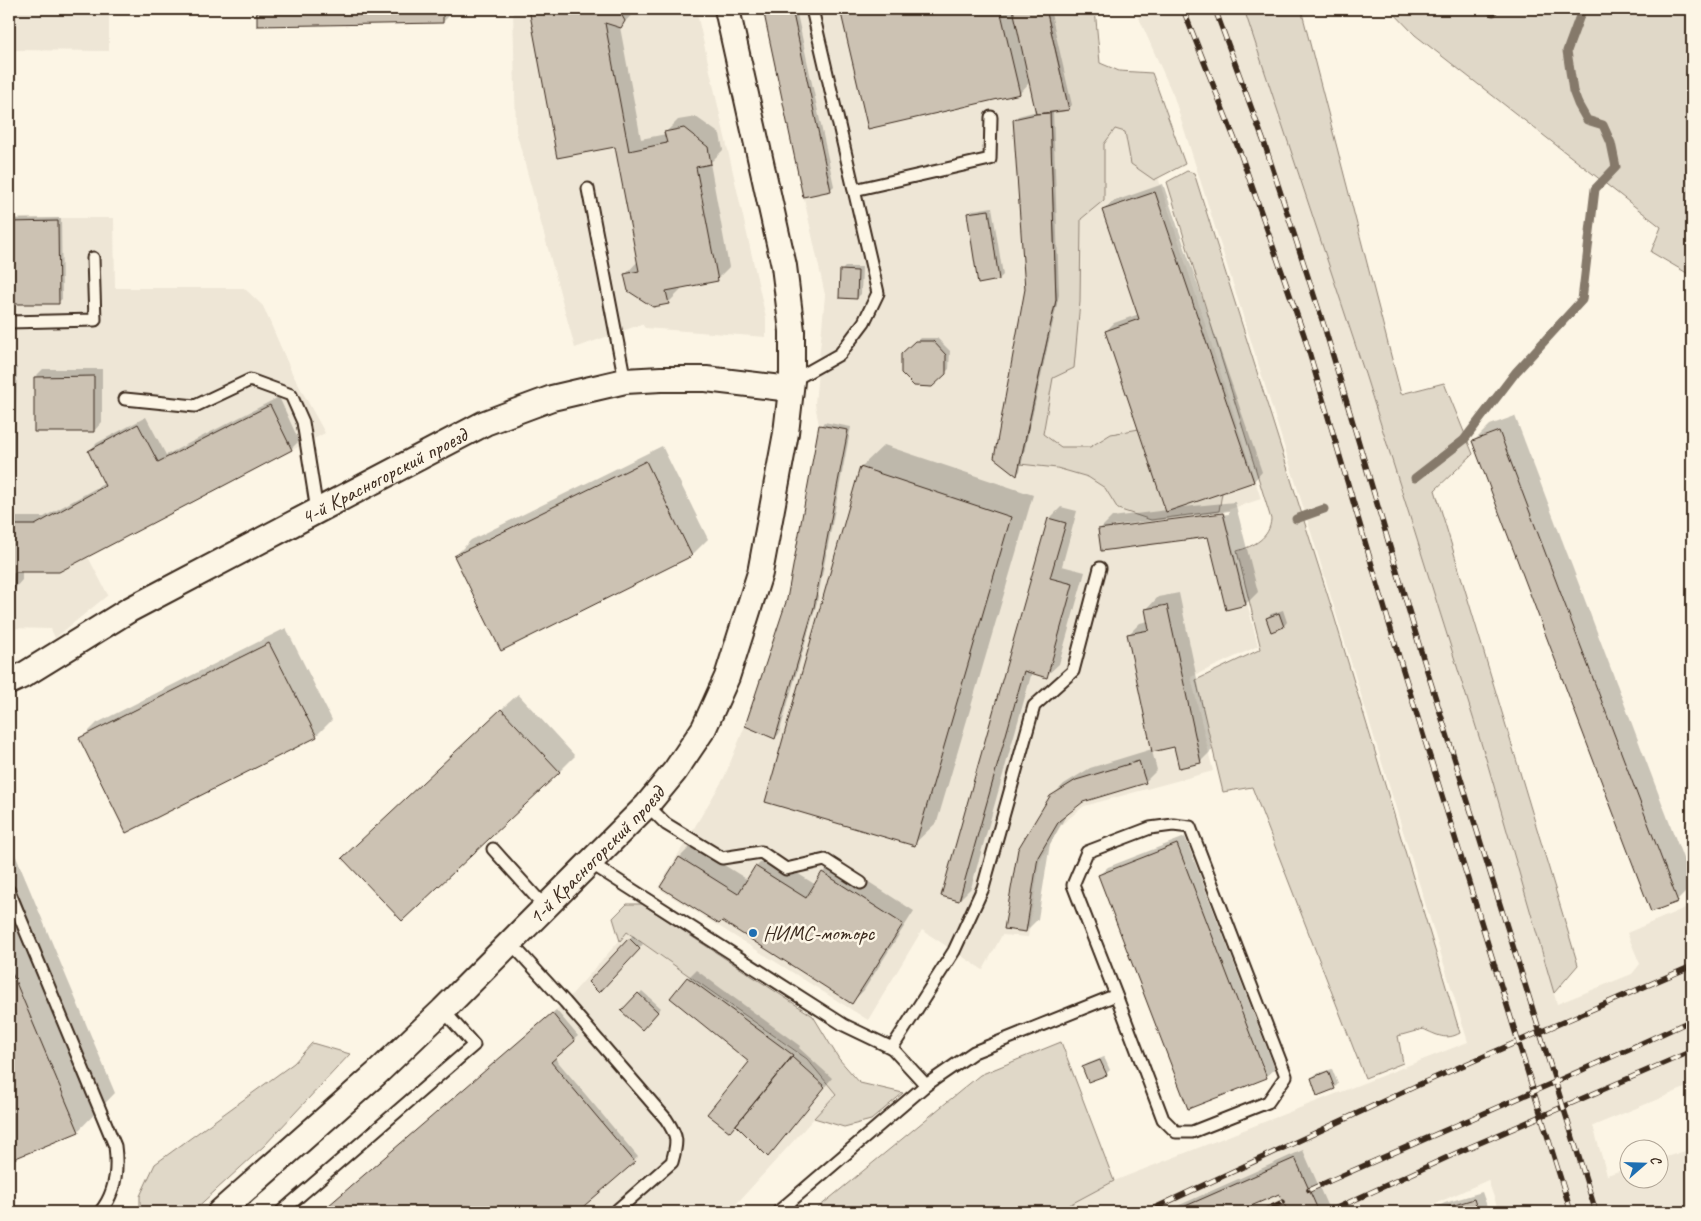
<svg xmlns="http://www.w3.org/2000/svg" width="1701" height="1221" font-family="Caveat,sans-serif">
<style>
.built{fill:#eee6d6}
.green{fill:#e0d8c8;stroke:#8e8173}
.shadow{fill:#0003;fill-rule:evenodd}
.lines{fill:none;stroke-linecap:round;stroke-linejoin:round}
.stream{stroke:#85796b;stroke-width:9}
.building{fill:#ccc2b3;stroke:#3b2a1e}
.service-casing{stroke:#3b2a1e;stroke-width:15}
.minor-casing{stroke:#3b2a1e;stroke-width:28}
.service{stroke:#fcf5e5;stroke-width:11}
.minor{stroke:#fcf5e5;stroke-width:24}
.rail-casing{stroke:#3b2a1e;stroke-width:5.5}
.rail{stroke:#fcf5e5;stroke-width:4;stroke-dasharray:11;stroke-linecap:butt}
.poi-dot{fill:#1f6fb2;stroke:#fcf5e5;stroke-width:2}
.labels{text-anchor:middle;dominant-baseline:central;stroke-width:5;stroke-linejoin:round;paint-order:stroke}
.street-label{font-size:21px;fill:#3b2a1e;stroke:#fcf5e5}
.poi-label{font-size:21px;fill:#3b2a1e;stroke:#fcf5e5;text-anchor:start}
</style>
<rect width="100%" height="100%" fill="#fcf5e5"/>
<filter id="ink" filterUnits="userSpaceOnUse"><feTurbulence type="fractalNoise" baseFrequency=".02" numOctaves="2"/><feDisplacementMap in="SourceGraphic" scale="10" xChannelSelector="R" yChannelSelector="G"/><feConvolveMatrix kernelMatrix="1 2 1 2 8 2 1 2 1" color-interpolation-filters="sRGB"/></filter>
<g filter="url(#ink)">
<g class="built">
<path d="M9,9H109V51L9,50Z"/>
<path d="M513,9H696L766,318V337L645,328L642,324L575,348L516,131Z"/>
<path d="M763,9H1046L1069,110L1133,99L1261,499L1224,511L1258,646L1191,677L1213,771L1084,806L1062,824L1040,861L1028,937L1002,935L983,970L922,930L868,1020L658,888L724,778L745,726L787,599L819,425L815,404L825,295Z"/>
<path d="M1135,9H1244L1365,374L1487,762L1557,1004L1632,974L1640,964L1627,933L1692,905V1085L1593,1126L1607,1175L1628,1168V1178H1658L1659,1159L1692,1149V1212H1499L1488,1180L1417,1212H1056L1114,1181L1468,1042L1298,490L1174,97Z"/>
<path d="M9,218H114L115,288H244L263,306L292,373L325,433L88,557L108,595L55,638L51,629L9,628Z"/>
<path d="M627,932L807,1060L836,1094L729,1212H321L565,1002Z"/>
</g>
<g class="green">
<path d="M1046,9H1095L1100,63L1119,71L1152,73L1185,164L1154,180L1131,164L1125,132L1115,129L1104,144V200L1081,219L1080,302L1074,368L1053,378L1043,434L1061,447H1090L1111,434L1139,429L1222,493L1219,511L1151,520L1118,509L1105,488L1088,477L1057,468L1020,464L1056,300L1050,113L1069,110Z"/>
<path d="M1244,9H1301L1401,394L1444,383L1473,454L1435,490L1578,965L1554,993L1487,762L1365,374Z"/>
<path d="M1390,9H1692V276L1651,252L1661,227L1415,35Z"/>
<path d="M1187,171L1194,173L1331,606L1460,1033C1446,1041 1437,1035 1423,1029L1398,1036L1403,1063L1365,1078L1252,787L1223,792L1196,680L1261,649L1237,551C1254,546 1270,538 1271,519L1167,182Z"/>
<path d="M627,904H642L813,1016L839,1059L860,1083L903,1093L871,1120L844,1127L814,1118L836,1094L807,1059L627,932L620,941L613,918Z"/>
<path d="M1061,1042L1114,1181L1056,1212H813L980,1075Z"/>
<path d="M312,1043L350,1054L264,1146L192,1212H140V1196L155,1164L294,1063Z"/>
</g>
<g class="shadow">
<path d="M258,9H456L443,22L258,25Z"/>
<path d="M530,9H637L620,27L641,139L666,134V132L678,120L696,117L720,134L723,150L710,163L729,267L717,279L680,287L681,290L668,303L626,274L638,261L616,146L558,157Z"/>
<path d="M764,9H796L834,186L830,190L804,196Z"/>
<path d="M841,9H1050L1072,105L1068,109L1053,111L1059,295L1020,471L1017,474L1026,289L1015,120L1018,116L1037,111L1030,82L1020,93L869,128Z"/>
<path d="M1163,184L1262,472L1254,481L1173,508L1235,502L1258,592L1246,604L1227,609L1209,536L1100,529L1112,517L1167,510L1106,331L1114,323L1139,314L1103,210L1112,202ZM1229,511V514L1112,528V526Z"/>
<path d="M992,207L1003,275L999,279L969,214L973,210Z"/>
<path d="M61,218L62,299L58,302L9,303V219Z"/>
<path d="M845,267H862L861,294L857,298L841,271Z"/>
<path d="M920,338H937L950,351L949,369L932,385L902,355Z"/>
<path d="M9,367H17L14,517H44L105,483L89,451L97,443L146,417L166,455L279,397L299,441L291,449L22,571V580L14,589L9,588Z"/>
<path d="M43,369H102V422L94,431L35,377Z"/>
<path d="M1515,416L1692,882V886L1677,901L1474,441L1490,425Z"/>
<path d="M824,422L851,427L817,602L779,734L775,738L788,599L821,426Z"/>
<path d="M884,445L1033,495L937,822L914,844L766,801L861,467Z"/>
<path d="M662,446L708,539L692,555L502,649L455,556L471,540Z"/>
<path d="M1061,507L1077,511L1062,566L1085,572L1059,664L1046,676L1032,672L971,888L959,900L1049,519Z"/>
<path d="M1179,593L1212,750L1200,762L1175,746L1152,751L1157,770L1145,782L1082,801L1068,812L1050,844L1038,919L1026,931L1005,928L1051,797L1064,784L1090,768L1152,749L1128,635L1140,623L1148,621L1146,610L1158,597Z"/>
<path d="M1283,610L1287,622L1284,626L1267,618L1271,614Z"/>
<path d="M286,628L332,720L316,736L81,739L97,723Z"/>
<path d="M518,694L575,756L559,772L360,842Z"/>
<path d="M1185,837L1275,1069L1266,1077L1099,875L1108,867Z"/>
<path d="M9,840L115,1093L78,1131L12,1159L9,1151Z"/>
<path d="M692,845L748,880L756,867L768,855L816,885L823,873L836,861L914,911L864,990L852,1002L722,920L662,886L680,857Z"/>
<path d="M633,935L643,944L599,992L589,982Z"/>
<path d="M696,970L800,1046L799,1048L832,1078L776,1147L737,1124L730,1131L751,1062L688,978Z"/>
<path d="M642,991L661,1008L641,1029L623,1011Z"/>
<path d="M556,1010L578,1036L554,1057L638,1157L575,1212H323Z"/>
<path d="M1104,1057L1110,1070L1106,1074L1083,1068L1087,1064Z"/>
<path d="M1332,1069L1338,1084L1334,1088L1312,1078L1316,1074Z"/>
<path d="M1303,1150L1330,1212H1289L1280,1192L1234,1212H1164Z"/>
<path d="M1482,1192L1489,1212H1425L1445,1203Z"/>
<path d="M1692,1208V1212H1679Z"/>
</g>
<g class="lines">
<g class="stream">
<path d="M1489,9L1493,12"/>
<path d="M1415,478L1464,440L1516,372L1582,300L1595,189L1616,167L1611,143L1603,125L1587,120L1578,104L1573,91L1567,51L1581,13L1579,9"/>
<path d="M1296,519L1324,509"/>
</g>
</g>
<g class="building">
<path d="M257,9H443V23L257,26Z"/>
<path d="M529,9H625L621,14L625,21L621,28L605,23L629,151L667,143L664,132L684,128L708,147L711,164L696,167L718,281L666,291L669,304L653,307L628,291L624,274L639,271L615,147L557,158Z"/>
<path d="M763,9H792L831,191L803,197Z"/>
<path d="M840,9H1000L1020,94L868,129Z"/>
<path d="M1013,9H1046L1069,110L1036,114Z"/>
<path d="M1050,113L1056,300L1017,476L994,458L1025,289L1013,119L1036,114Z"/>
<path d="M1155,192L1254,482L1166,512L1105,331L1139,319L1102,210Z"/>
<path d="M989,210L999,280L978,284L967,213Z"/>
<path d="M58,221L59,304H9V222Z"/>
<path d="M840,270L858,271L857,299L839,298Z"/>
<path d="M915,341H933L946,355V374L932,387L914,386L901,373V354Z"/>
<path d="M94,376V432H34V377Z"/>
<path d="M270,405L292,450L59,572H15L14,590H9V525H35L105,486L88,451L138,424L158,462Z"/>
<path d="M819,425L848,430L814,607L775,739L745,726L787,599Z"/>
<path d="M1499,431L1678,902L1651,912L1472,441Z"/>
<path d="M646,461L692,556L501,651L454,556Z"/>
<path d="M860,467L1011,517L915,846L765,802Z"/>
<path d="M1223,513L1246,605L1226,610L1208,537L1101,551L1098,529Z"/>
<path d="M1048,518L1066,523L1050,578L1073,584L1047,678L1024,671L959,901L941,896Z"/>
<path d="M1167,605L1201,763L1179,768L1174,747L1152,752L1127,634L1149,630L1145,609Z"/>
<path d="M1279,613L1284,627L1271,632L1266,618Z"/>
<path d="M269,643L317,737L126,833L79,738Z"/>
<path d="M501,709L560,772L402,921L342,858Z"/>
<path d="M1139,761L1146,783L1083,802L1059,821L1038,857L1026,932L1004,929L1018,849L1050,796L1076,780Z"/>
<path d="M1177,844L1267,1078L1188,1109L1098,875Z"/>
<path d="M679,857L738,894L755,866L806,898L822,872L903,924L852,1004L722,921L719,924L660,887Z"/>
<path d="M629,938L640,949L599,993L588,982Z"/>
<path d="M9,966L79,1132L11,1160L9,1154Z"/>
<path d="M687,977L793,1055L730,1132L707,1114L749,1062L670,998Z"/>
<path d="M638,993L658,1012L642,1030L621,1011Z"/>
<path d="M552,1013L575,1041L551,1062L635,1162L577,1212H321Z"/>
<path d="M792,1057L825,1087L768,1157L736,1125Z"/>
<path d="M1100,1060L1107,1075L1088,1082L1082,1067Z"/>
<path d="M1328,1071L1335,1089L1317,1096L1311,1078Z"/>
<path d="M1295,1158L1319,1212H1288L1279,1194L1237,1212H1172Z"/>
<path d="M1474,1199L1478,1212H1432L1435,1211Z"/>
</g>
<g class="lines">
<g class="service-casing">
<g id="service">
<path d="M588,189L625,381"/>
<path d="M854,190L990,159L991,117"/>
<path d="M9,322L95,320L93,258"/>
<path d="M792,381L840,354L864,322L878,293L812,9"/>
<path d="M125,399L195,406L250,380L291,395L303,422L317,511"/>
<path d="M647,805L666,824L722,858L761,852L786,869L825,860L861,883"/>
<path d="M493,849L545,907"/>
<path d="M589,862L844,1025L892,1048L954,951L983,888L1034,706L1073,671L1100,568"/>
<path d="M9,891L115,1146C118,1169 116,1193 100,1212"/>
<path d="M510,942L565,1002L666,1119C678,1137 678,1141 672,1162L615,1212"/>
<path d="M926,1085L974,1052L1116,995L1163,1119L1176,1132H1192L1268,1102L1286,1076L1190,827L1173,825L1150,828L1087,852L1073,885L1116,995"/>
<path d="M281,1212L474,1045L443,1010"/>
<path d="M778,1212L926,1085L892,1048"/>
</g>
</g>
<g class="minor-casing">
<g id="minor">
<path id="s1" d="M9,682L22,676L129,610L317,511L485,423L552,398L625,381L661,379H706L790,389"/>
<path id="s2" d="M220,1212L376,1074L443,1010L647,805L675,771L704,728L727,677L760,573L786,433L792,381V331L784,266L727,9"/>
</g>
</g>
<use href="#service" class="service"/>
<use href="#minor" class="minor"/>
<g class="rail-casing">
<g id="rail">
<path d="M1183,9L1241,155L1304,335L1399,657L1571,1212"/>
<path d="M1215,9L1265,145L1325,329L1420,648L1596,1212"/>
<path d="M1309,1190C1437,1133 1566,1079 1692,1020"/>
<path d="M1146,1212L1418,1085L1692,966"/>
<path d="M1261,1212L1283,1202"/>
<path d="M1328,1212L1461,1151L1692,1051"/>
</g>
</g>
<use href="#rail" class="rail"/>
</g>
</g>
<circle class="poi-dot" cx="753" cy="933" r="5"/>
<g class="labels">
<g class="street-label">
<text stroke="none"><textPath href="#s1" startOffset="428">4-й Красногорский проезд</textPath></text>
<text stroke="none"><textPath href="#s2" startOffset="519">1-й Красногорский проезд</textPath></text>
</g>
<g class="poi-label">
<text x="763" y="933">НИМС-моторс</text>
</g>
</g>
<rect width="1701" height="1221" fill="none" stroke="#fcf5e5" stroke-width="30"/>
<rect x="15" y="15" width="1671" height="1191" fill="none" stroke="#3b2a1e" stroke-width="2" filter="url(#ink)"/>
<g transform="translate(1644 1164) rotate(70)"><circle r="24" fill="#fcf5e5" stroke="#afa495"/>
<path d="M0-4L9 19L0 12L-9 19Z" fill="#1f6fb2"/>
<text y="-8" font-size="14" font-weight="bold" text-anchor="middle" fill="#3b2a1e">С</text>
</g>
</svg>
